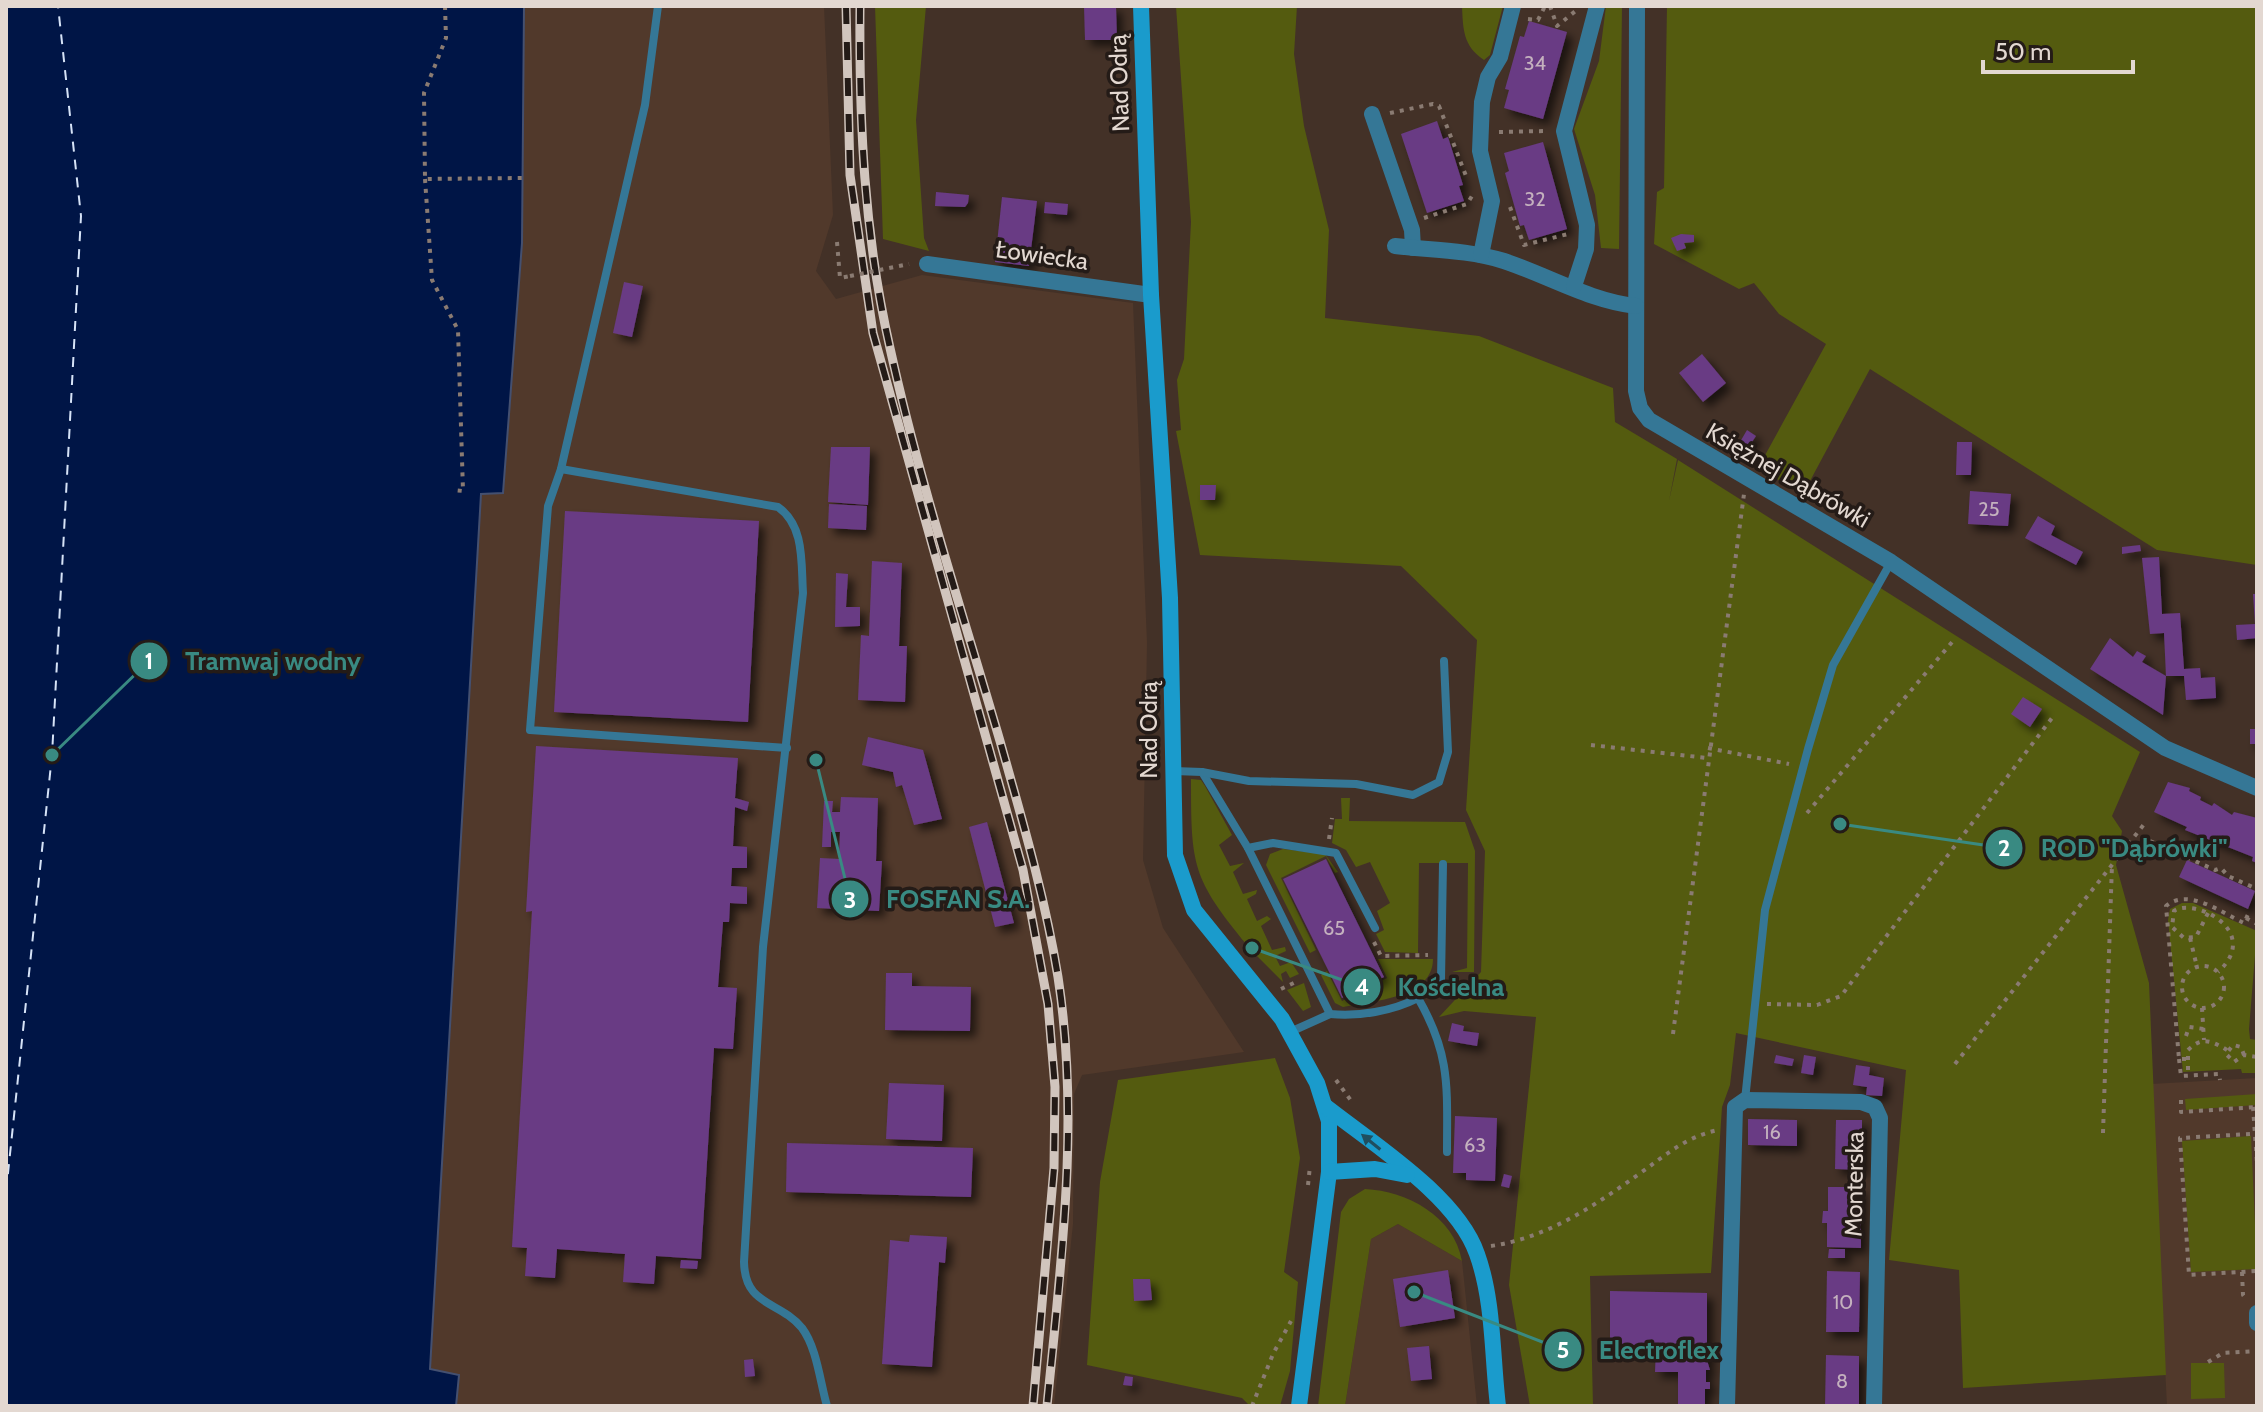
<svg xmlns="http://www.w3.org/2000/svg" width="2263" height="1412" font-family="Cabin,sans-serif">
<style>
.built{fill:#51392b}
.green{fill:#545b0f}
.water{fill:#001546;stroke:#445070;stroke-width:2}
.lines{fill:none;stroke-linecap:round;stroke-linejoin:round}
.ferry{stroke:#d6e3f7;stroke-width:2;stroke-dasharray:10 8;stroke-linecap:butt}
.building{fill:#693b84;filter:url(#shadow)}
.path{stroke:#8a7b72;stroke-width:4;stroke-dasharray:4 6;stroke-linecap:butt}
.lane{stroke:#357796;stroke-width:8}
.street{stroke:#357796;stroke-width:16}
.secondary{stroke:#1a9bcc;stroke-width:16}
.rail-casing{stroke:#d1c5bd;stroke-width:9}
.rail{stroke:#241b17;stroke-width:6;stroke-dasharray:18;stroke-linecap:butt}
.path-bridge{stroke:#8a7b72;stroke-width:4;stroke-dasharray:4 6;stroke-linecap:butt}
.oneway{fill:#204e5f}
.labels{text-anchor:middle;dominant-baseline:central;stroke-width:7;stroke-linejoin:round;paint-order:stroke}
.number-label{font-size:20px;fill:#c4b1be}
.street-label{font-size:24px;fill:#e3d8d1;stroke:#241b17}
.leader{fill:none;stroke:#398a82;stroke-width:3}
.callout-dot{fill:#398a82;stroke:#241b17;stroke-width:3}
.mark-label{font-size:24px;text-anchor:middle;font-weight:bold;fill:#fff}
.callout-label{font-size:26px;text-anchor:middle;font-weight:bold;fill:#398a82;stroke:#241b17;stroke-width:7;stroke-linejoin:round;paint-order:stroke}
</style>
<defs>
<filter id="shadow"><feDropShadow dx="6" dy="6" stdDeviation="4" flood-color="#0009"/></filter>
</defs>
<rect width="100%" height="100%" fill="#433127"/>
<g class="built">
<path d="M524,6H824L833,215L816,271L836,299L922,275L1133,303L1147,643L1143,860L1163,928L1244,1052L1082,1075L1074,1094L1073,1224L1054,1406H456L459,1376L430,1370L481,493H503L522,243Z"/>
<path d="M2257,1078V1406H2167L2151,1084Z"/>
<path d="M1398,1224L1462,1261L1477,1406H1345L1371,1239Z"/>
</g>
<g class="green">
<path d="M875,6H926L916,120L924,238L929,251L883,239Z"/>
<path d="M1176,6H1297L1294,54L1304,126L1329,230L1325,318L1479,336L1613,388L1615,422L1677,459L1669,501L1678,460L2140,752L2112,816L2122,831L2116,865L2149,983L2166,1375L1963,1388L1959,1270L1889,1260L1906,1070L1736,1033L1730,1085L1722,1107L1711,1273L1590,1276L1593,1406H1530L1509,1285L1536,1017L1464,1011L1439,1017L1481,972L1485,851L1466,810L1477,640L1401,566L1200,555L1176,431L1181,430L1177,380L1184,359L1191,222Z"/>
<path d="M1462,6H1503L1490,55L1484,60C1463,46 1463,29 1462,6Z"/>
<path d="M1606,6H1622L1619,249L1601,248L1595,195L1574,129L1599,61Z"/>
<path d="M1667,6H2257V565L2157,550L1870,369L1803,494L1758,468L1826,344L1779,314L1754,283L1739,289L1654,244L1657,192L1664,188Z"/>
<path d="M1191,779L1201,780L1205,786L1232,835L1219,845L1230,866L1244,863L1233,872L1243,894L1257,890L1256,894L1247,899L1257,921L1267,916L1271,919L1261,926L1272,950L1285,947L1286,951L1275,956L1280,966L1291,962L1299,974L1290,978L1286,971L1281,974L1283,982L1254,953L1257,951L1250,943L1247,945C1192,878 1191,866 1191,779Z"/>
<path d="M1341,798H1350L1349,821L1465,822L1475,851L1474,972H1452L1467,968L1468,863H1419L1418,953L1385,952L1376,934L1384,930L1377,911L1390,903L1370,862L1356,867L1346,850L1332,843L1335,819H1342Z"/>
<path d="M1283,849L1325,854L1338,872L1335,873L1326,856L1281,878L1316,950L1310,953L1266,865L1270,854Z"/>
<path d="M2182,903H2193L2257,931L2249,1029L2250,1039L2257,1040V1073H2242L2241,1069L2183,1072L2168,920L2170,909Z"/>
<path d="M1378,959H1433C1433,998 1373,1001 1343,1007L1335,1003L1321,975L1327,971L1342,1001L1387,978Z"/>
<path d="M1304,983L1311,1007L1303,1011L1287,990Z"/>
<path d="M1275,1058L1290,1098L1300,1158L1284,1272L1298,1282L1290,1371L1280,1406H1250L1242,1398L1087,1365L1100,1182L1118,1080Z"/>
<path d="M2257,1094V1105L2186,1110L2185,1099Z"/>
<path d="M2251,1136L2257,1269L2191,1272L2182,1141Z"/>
<path d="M1365,1189C1407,1191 1454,1216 1462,1261L1398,1224L1371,1239L1345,1406H1318L1341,1212L1349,1199Z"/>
<path d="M2191,1363H2224L2225,1398L2191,1399Z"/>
</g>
<path class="water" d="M6,6H524L522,243L503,493L481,494L430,1369L459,1375L456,1406H6Z"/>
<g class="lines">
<path class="ferry" d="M6,1192L52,755L81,216L58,6"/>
</g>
<g class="building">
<path d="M1084,6H1116L1117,40H1085Z"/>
<path d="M1529,21L1567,32L1543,119L1504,108L1509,90L1505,89L1520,36L1524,37Z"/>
<path d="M1437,121L1443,139L1448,137L1463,185L1459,186L1464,201L1427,213L1401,134Z"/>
<path d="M1543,142L1567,229L1529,240L1524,225L1520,226L1505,173L1509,171L1504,153Z"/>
<path d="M936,192L969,195L968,203L965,207L935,206Z"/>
<path d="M1002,197L1037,201L1029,266L995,262Z"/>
<path d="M1045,202L1068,204L1067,215L1044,213Z"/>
<path d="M1681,234L1694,235V242L1684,243L1686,248L1677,251L1671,238Z"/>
<path d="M624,282L643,286L632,337L613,333Z"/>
<path d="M1702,354L1726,383L1703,402L1679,373Z"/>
<path d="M1747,430L1756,436L1748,448L1740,442Z"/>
<path d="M1957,442H1972L1971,475H1956Z"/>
<path d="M831,447H870L868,505L828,502Z"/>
<path d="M1200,485H1216L1215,500H1200Z"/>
<path d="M1970,491L2011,494L2008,526L1968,524Z"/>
<path d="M829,504L867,506L866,530L828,528Z"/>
<path d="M565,511L759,521L748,722L554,712Z"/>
<path d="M2038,516L2055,526L2051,535L2083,552L2076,565L2025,538Z"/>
<path d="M2140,545L2141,551L2122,554V547Z"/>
<path d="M2159,557L2162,614L2180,613L2184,669L2200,668L2201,678L2215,677L2216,698L2186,700L2184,676H2166L2164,633L2150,634L2142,558Z"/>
<path d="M872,561L902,563L899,646H907L905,702L858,700L861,635L869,636Z"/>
<path d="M836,573L848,574L846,607H860V626L835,627Z"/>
<path d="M2253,594H2257V638L2237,640L2236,625L2255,624Z"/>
<path d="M2110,638L2133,657L2137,651L2146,656L2142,662L2166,676L2163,715L2090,669Z"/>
<path d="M2023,697L2042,709L2030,727L2011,714Z"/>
<rect x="2250" y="729" width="7" height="15"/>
<path d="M868,737L923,750L942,819L914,825L902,785L896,787L893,772L862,765Z"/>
<path d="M536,746L738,758L735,798L749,802L747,811L735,807L733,846L747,847V868H732L731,886L747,887V904L730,903L729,922H723L718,987L737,988L733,1049L714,1048L701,1259L656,1256L654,1284L623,1282L625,1254L557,1249L555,1278L525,1276L527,1248L512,1247L532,911L526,912Z"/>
<path d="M2168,782L2190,788L2189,791L2201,797L2200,800L2212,806L2214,803L2232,815L2234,812L2257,818V863L2252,861L2253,857L2185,830L2187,827L2154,812Z"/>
<path d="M841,797L878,798L876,861H882L879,911L817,908L820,858L839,859L840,832H831V847H822L824,801H833L832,812H840Z"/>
<path d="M987,822L1014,923L995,927L969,827Z"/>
<path d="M1326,859L1384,977L1342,998L1283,879Z"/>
<path d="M2187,860L2255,891L2248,909L2179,877Z"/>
<path d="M886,973H912V986L971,987L970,1031L885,1030Z"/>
<path d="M1452,1023L1464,1026L1463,1031L1479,1033L1477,1046L1448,1041Z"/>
<path d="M1776,1055L1794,1059L1792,1066L1774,1063Z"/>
<path d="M1804,1055L1816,1057L1813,1075L1801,1073Z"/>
<path d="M1856,1065L1870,1067L1869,1075L1884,1078L1882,1096L1866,1095L1867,1087L1853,1085Z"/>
<path d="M889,1083L944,1085L942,1141L886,1139Z"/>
<path d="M1455,1116L1497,1118L1495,1181L1466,1180V1173H1453Z"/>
<path d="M1748,1119L1797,1120V1146L1748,1145Z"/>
<path d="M1836,1120H1862V1170L1835,1169Z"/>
<path d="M787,1143L973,1148L971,1197L786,1192Z"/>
<path d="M1504,1174L1512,1176L1509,1188L1501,1186Z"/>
<path d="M1828,1187H1861V1248L1827,1247V1223H1822L1823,1211H1828Z"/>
<path d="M910,1235L947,1237L945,1263L939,1262L932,1367L882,1364L890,1240L909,1242Z"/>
<path d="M1829,1249H1845V1258H1828Z"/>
<path d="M681,1260L698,1261L697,1269L680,1268Z"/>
<path d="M1448,1270L1455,1318L1400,1327L1393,1279Z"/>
<path d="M1827,1271L1860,1272L1859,1332H1826Z"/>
<path d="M1133,1279H1150L1152,1300L1134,1301Z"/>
<path d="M1610,1291L1707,1293V1350H1710V1357H1706L1710,1370H1706V1382H1710V1389H1705V1406H1678V1372H1655L1656,1348L1610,1346Z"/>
<path d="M1429,1346L1432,1379L1411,1381L1407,1348Z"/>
<path d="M1826,1355L1859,1356V1406H1825Z"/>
<path d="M753,1359L755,1376L745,1377L744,1360Z"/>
<path d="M1125,1376L1133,1377L1132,1386L1123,1385Z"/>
</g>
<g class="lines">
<g class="path">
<path d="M445,6L446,38L424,93L425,179L522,178"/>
<path d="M1550,6L1557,26L1578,9"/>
<path d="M1528,19L1538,20L1545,6"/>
<path d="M1390,113L1433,104L1439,106L1466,176"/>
<path d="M1499,132L1546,131"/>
<path d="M425,179L432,280L458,330L463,491L453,490"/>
<path d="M1510,207L1524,245L1572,233"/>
<path d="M1424,218L1467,204L1472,196"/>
<path d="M837,242L840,278L850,276"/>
<path d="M1591,745L1707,758"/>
<path d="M1708,748L1789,764"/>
<path d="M1807,813L1953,641"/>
<path d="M1329,839L1332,818"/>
<path d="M2150,841L2215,870L2221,868L2228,876L2257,889"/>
<path d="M2208,913L2196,937L2184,938L2172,927L2174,911C2194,897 2263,931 2218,972"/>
<path d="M2246,918L2257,924"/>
<path d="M2190,938L2197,967"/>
<path d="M1374,942L1381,956L1428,955"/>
<circle cx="2203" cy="987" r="21"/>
<path d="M1281,989L1298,981"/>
<path d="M1767,1004L1817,1005L1841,996L2055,714"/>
<path d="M2202,1008L2204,1040"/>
<path d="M1673,1034L1744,494"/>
<path d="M2186,1036L2189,1027L2204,1029"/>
<path d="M2244,1055L2241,1047L2233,1045L2226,1054L2234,1062L2244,1055L2257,1057"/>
<path d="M2179,1059L2181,1076L2219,1074L2220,1080"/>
<path d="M2186,1059H2179L2166,906C2188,887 2222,913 2244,923L2250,910"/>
<path d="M1955,1064L2145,823"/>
<path d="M2188,1070V1050C2202,1036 2212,1041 2227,1050"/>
<path d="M1336,1080L1352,1102"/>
<path d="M2181,1100V1112L2257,1107"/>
<path d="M2253,1107L2257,1163"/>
<path d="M2103,1133L2112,864"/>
<path d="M2250,1134L2180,1138L2189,1275L2257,1271"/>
<path d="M1308,1185L1310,1166"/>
<path d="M1491,1246C1547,1238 1594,1206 1639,1174C1666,1155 1685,1137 1718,1130"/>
<path d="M2242,1272L2243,1295L2247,1300"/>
<path d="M2208,1362L2223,1353L2257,1351"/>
<path d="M1252,1406L1273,1354L1291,1321"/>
</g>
<g class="lane">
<path d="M658,6L645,105L561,469L778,507C805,526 801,563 803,593L763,947L744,1262C745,1307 779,1300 802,1328C817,1348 820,1382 827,1406"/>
<path d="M561,469L548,506L530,730L787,748"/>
<path d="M1174,771L1202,772L1248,848L1273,843L1336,853L1375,928"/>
<path d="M1202,772L1249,781L1356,784L1413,795L1439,782L1448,752L1444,661"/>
<path d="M1248,848L1330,1014C1358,1017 1393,1011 1418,998C1451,1055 1447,1088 1447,1152"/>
<path d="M1418,998L1441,980L1443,864"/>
<path d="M1290,1032L1330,1014"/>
<path d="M1745,1100L1765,910L1808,749L1833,665L1891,562"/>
</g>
<g class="street">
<path d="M1637,6L1636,391L1640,408L1649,420L1891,562L2165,748L2257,788"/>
<path d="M1372,114L1412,230L1413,248"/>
<path d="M1395,246C1431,250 1469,250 1504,261C1549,276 1590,301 1636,306"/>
<path d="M1481,255L1492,201L1480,151L1482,102L1488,77L1500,57L1513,6"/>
<path d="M927,264L1151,295"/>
<path d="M1574,286L1586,249L1587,225L1564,131L1597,6"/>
<path d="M2257,1313V1323"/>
<path d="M1727,1406L1735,1107L1745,1100L1861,1102L1875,1107L1880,1118L1874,1406"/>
</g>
<g class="secondary">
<path d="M1141,6L1151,295L1170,598L1175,855L1194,910L1282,1019L1317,1083L1329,1121V1172L1299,1406"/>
<path d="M1325,1106C1373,1144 1457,1196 1477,1254C1494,1301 1492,1357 1498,1406"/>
<path d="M1329,1172L1375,1169L1407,1175"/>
</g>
<g class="rail-casing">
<g id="rail">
<path d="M846,6L850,175L873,333L1023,870L1048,1004L1055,1087L1054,1168L1033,1406"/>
<path d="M860,6C859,122 864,234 890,348C919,480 962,611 1000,741C1022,819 1045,897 1058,977C1080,1120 1061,1263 1047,1406"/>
</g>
</g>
<use href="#rail" class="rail"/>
<path class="path-bridge" d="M850,276L909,264"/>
</g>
<defs><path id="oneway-solid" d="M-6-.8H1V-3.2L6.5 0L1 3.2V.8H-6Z" transform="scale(2)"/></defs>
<use class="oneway" href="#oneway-solid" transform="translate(1371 1142) rotate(-141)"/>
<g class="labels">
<g class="number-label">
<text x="1535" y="63">34</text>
<text x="1535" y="199">32</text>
<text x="1989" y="509">25</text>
<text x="1334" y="928">65</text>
<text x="1772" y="1132">16</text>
<text x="1475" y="1145">63</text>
<text x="1843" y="1302">10</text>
<text x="1842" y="1381">8</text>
</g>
<g class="street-label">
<text transform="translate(1119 83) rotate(-92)">Nad Odrą</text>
<text transform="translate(1042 255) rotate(8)">Łowiecka</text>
<text transform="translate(1788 475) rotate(30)">Księżnej Dąbrówki</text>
<text transform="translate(1148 730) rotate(-90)">Nad Odrą</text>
<text transform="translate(1854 1184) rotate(-89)">Monterska</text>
</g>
</g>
<path class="leader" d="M52 755L149 661M1840 824L2004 848M816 760L850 899M1252 948L1362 987M1414 1292L1563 1350"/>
<g class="callout-dot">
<circle cx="52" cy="755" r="8"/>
<circle cx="1840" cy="824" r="8"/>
<circle cx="816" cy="760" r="8"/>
<circle cx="1252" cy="948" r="8"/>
<circle cx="1414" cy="1292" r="8"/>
<circle cx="149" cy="661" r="20"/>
<circle cx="2004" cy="848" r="20"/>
<circle cx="850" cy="899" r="20"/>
<circle cx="1362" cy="987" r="20"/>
<circle cx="1563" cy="1350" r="20"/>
</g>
<g class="mark-label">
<text x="149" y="669">1</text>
<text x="2004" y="856">2</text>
<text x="850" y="908">3</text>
<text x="1362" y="995">4</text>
<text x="1563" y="1358">5</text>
</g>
<g class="callout-label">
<text x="273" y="670">Tramwaj wodny</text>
<text x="2134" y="857">ROD "Dąbrówki"</text>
<text x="958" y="908">FOSFAN S.A.</text>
<text x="1451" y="996">Kościelna</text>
<text x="1659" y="1359">Electroflex</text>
</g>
<rect width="2263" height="1412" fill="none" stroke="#e3d8d1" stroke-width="16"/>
<path d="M1983 60v12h150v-12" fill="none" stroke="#e3d8d1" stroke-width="4"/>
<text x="1995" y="60" font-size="24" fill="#e3d8d1" stroke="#241b17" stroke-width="6" paint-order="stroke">50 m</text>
</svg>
